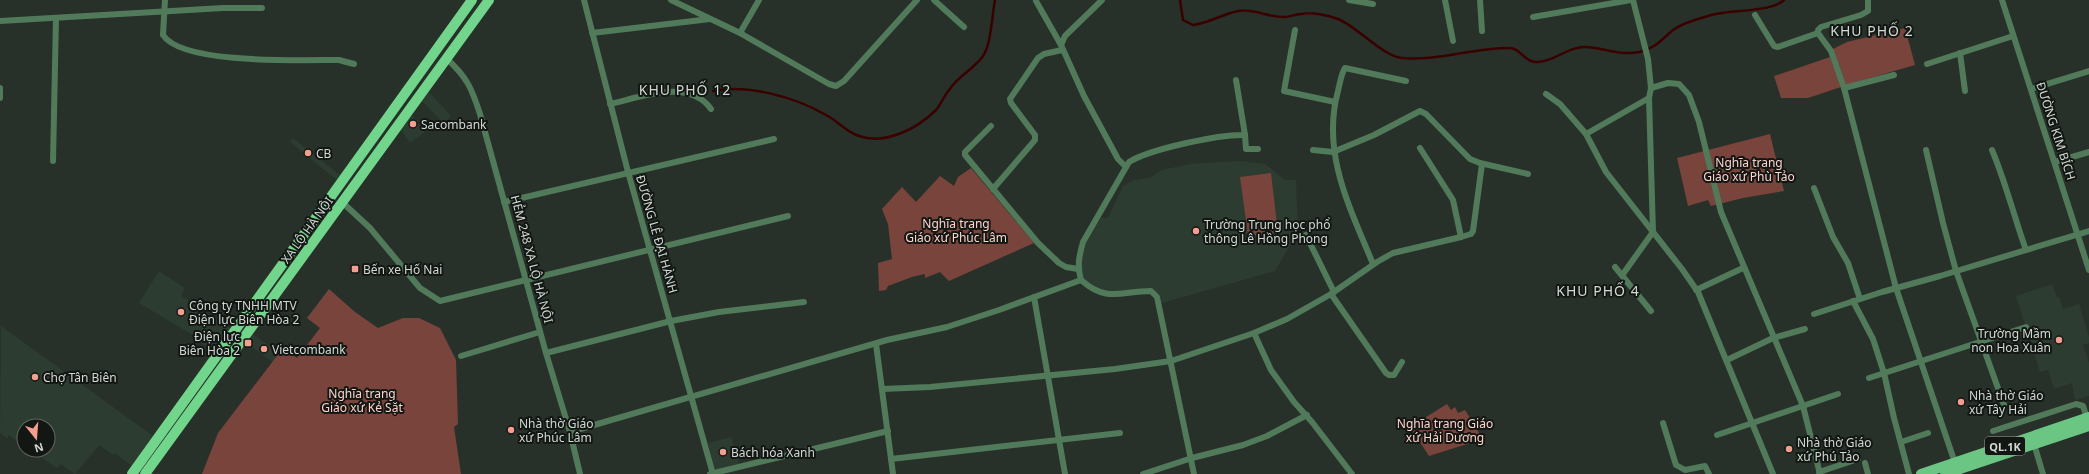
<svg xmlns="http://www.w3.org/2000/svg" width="2089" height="474" font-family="'Noto Sans',sans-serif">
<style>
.built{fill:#2d3c30}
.green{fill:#79443c}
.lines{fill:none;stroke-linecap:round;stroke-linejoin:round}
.stream{stroke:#3a0000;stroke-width:2.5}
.minor{stroke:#517a5a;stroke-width:6}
.primary{stroke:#6cc683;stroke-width:10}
.trunk{stroke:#71d58b;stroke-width:10}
.poi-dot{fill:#f59d8f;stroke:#131714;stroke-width:1.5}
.labels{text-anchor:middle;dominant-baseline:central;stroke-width:4;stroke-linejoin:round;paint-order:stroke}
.shield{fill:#131714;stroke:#999f9a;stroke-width:1}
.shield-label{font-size:11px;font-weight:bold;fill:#d2d9d3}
.poi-label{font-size:12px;fill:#d2d9d3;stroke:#131714;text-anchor:start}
.street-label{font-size:12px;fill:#d2d9d3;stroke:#131714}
.park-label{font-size:12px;fill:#fed3cc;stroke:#131714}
.quarter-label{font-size:14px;letter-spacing:1px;fill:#d2d9d3;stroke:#131714}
</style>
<rect width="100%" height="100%" fill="#273129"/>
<g class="built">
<path d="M429,92L451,116L443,123L422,101Z"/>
<path d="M412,115L425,132L410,143L401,130Z"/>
<path d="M293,138L341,176L337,180L290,142Z"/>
<path d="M1240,161L1265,164L1285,180H1296L1298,232L1275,271L1162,303L1159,295L1150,288L1111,292L1100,290L1083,279L1080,269L1081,256L1086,243L1101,218H1108L1123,186L1134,180L1149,178L1162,170L1190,164Z"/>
<path d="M159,271L185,288L181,296L231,329L214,352L197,340L198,338L139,303Z"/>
<path d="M2052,284L2057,297H2059L2063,309L2079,304L2089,337V343L2083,345L2089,363V396L2075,400L2072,383L2054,389L2048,370L2040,372L2016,296Z"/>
<path d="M1,326L153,436L132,466L115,453L113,455L99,445L75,474L61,464L57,468L30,450H48V426H24V446L9,435L7,438L0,433Z"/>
<path d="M253,334L279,353L273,362L246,343Z"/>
<path d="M731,437L739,464L715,470L708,443Z"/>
</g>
<g class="green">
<path d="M1905,28L1915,65L1846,85L1833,49L1847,42Z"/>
<path d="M1830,57L1841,87L1808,98H1781L1774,76Z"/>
<path d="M1770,134L1784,191L1743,198L1711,206L1708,200L1688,206L1677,158Z"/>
<path d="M971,168L1034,243L949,281L940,272L925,278V274L912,277L888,286L886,290L879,291L878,263L892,259L888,224L882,209L902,187L916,202L940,176L954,186L958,177Z"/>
<path d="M1271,173L1278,233L1248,236L1240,177Z"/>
<path d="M329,289L355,312L378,328L403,318H419L440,328L456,360L458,424L454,427L461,474H202L218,433L283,348L297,358L320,328L307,318Z"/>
<path d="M1447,404L1451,410L1455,407L1458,413L1465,410L1483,439L1429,456L1410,427Z"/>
</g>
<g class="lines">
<g class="stream">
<path d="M1180,0L1183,20L1193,25C1209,23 1223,14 1238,11C1254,8 1269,18 1285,17C1290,17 1295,14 1301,14C1312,12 1328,15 1338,19C1358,27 1382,56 1402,58C1438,61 1473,48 1509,48C1521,48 1523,61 1535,62C1553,63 1568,46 1586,47C1604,48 1620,56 1639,52C1656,48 1661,40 1673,30C1682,23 1697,19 1708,16C1729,9 1770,13 1784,0"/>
<path d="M713,91C748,84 795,97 826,115C838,121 846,132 859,136C885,145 917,129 936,110C941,104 944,96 949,90C958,76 974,69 983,56C991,45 992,15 995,0"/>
</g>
<g class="minor">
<path d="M165,0L163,35C182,65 304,60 339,60L354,64"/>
<path d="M584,0L628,172L713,474"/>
<path d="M671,0L740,33L829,84L836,86L844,81L917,0"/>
<path d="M934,0L964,27"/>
<path d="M1102,0L1065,36L1061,45L1084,96L1118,159L1126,167"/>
<path d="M1349,0L1373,4"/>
<path d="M1445,0L1453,41"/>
<path d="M1480,0L1482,31"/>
<path d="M1633,0L1648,59L1651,88"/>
<path d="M1868,0V11L1861,15L1821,27L1818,30V33L1831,51L1844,88L1896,288L1955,463"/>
<path d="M2002,0L2089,270"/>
<path d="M1036,1L1061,45"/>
<path d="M1755,15L1774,46L1778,47L1818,33"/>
<path d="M1533,17L1631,0"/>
<path d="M0,21L223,8H262"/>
<path d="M1295,30L1284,91L1335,102"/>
<path d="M592,33L710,19"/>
<path d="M740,33L759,0"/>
<path d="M1960,53L1965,91"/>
<path d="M447,59C467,77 472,89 480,114L546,353L570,432L580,474"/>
<path d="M1927,64L2013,36"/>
<path d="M0,88V98"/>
<path d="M1844,88L1894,75"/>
<path d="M2031,89L2089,71"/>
<path d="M1546,94L1560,104L1586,134L1606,172L1682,269L1698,292L1773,474"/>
<path d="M610,104C641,97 689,78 711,109"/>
<path d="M991,126L965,152V155L1038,243L1059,263L1066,267L1078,269"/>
<path d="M1586,134L1649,98"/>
<path d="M1245,135L1246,149H1258"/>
<path d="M1313,150L1333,152L1374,135L1420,111L1426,114L1470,159L1480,163L1528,174"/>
<path d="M1926,150L1943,223L1956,271L2004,405"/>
<path d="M1992,150C2006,183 2014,217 2026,250"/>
<path d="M53,161L56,18"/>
<path d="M2055,162L2089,152"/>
<path d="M1814,188L1833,237L1848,263L1860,299"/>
<path d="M993,189L1035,140V135L1011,103L1010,99L1038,58L1044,54L1062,50"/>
<path d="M504,202L774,139"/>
<path d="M343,203L370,228L420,288L440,301L788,216"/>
<path d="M1306,235L1334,292"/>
<path d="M1461,237L1471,234L1473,231L1482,164"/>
<path d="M1373,264C1350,208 1321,153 1338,91C1340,83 1341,74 1345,68L1406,81"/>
<path d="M1615,267L1651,311"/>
<path d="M1623,274L1653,232L1649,98L1651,88L1668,83L1679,84L1689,95L1699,122L1721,212L1803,406L1820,474"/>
<path d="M1696,290L1743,268"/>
<path d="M1331,294L1386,373L1389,375H1394L1402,362"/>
<path d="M1034,297L1065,474"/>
<path d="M1853,301L1873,339L1884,373L1894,418L1909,474"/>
<path d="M1814,314L1882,292L1940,276L2089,231"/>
<path d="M1254,333L1271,370L1294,402L1312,422L1352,474"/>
<path d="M876,344L893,474"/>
<path d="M546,353L671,321L719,312L804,302"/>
<path d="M461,356L540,332"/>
<path d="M1727,360L1773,338L1805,329"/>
<path d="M1869,378L2026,327"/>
<path d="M882,389L930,387L1115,369L1171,361L1254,333L1287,319L1331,294L1377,262L1393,253L1461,237L1453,200L1420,148"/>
<path d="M1663,423L1676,465L1685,470L1705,466L1709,474"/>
<path d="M1993,431L2076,404L2083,406L2087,418"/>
<path d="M570,432L887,340L947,327L999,310L1081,280"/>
<path d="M1717,435L1838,394"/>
<path d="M1901,442L1928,433"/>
<path d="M2034,444L2043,474"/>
<path d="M891,459L1120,433"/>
<path d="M1865,463L1868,474"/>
<path d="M1819,472L1858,459"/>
<path d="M710,474L888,431"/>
<path d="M1143,474L1192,458L1243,445L1267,436L1307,415"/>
<path d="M1194,474L1157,297L1151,291C1121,291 1107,303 1081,280C1077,266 1079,256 1083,242L1129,162C1150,149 1220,134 1245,135L1236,80"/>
</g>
<g class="primary">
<path d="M1921,474L2089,417"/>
<path d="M1945,474L2089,426"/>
</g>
<g class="trunk">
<path d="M132,474L472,0"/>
<path d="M145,474L489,0"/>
</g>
</g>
<g class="poi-dot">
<circle cx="413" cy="124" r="4"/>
<circle cx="308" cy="153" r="4"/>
<circle cx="1196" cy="231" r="4"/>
<rect x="351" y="265" width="8" height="8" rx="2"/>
<circle cx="181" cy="312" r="4"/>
<circle cx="2059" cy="340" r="4"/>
<rect x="244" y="339" width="8" height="8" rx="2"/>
<circle cx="264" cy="349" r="4"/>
<circle cx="35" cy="377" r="4"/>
<circle cx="1961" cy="402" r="4"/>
<circle cx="511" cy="430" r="4"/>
<circle cx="1789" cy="449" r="4"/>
<circle cx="723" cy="452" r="4"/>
</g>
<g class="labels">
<rect class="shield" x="1985" y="437" width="40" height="18" rx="3"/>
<g class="shield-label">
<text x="2005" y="446">QL.1K</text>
</g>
<g class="poi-label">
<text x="421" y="124">Sacombank</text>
<text x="316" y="153">CB</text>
<text x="1204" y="224">Trường Trung học phổ<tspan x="1204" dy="14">thông Lê Hồng Phong</tspan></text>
<text x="363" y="269">Bến xe Hố Nai</text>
<text x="189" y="305">Công ty TNHH MTV<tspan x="189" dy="14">Điện lực Biên Hòa 2</tspan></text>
<text x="2051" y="333" text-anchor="end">Trường Mầm<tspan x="2051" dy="14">non Hoa Xuân</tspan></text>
<text x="240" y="336" text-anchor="end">Điện lực<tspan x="240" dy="14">Biên Hòa 2</tspan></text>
<text x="272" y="349">Vietcombank</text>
<text x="43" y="377">Chợ Tân Biên</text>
<text x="1969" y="395">Nhà thờ Giáo<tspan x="1969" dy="14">xứ Tây Hải</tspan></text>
<text x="519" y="423">Nhà thờ Giáo<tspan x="519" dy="14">xứ Phúc Lâm</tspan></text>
<text x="1797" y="442">Nhà thờ Giáo<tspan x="1797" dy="14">xứ Phú Tảo</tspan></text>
<text x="731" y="452">Bách hóa Xanh</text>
</g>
<g class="street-label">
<text transform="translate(2056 131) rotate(72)">ĐƯỜNG KIM BÍCH</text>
<text transform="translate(307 230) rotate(-54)">XA LỘ HÀ NỘI</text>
<text transform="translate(657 234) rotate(74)">ĐƯỜNG LÊ ĐẠI HÀNH</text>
<text transform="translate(532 259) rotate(75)">HẺM 248 XA LỘ HÀ NỘI</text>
</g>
<g class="park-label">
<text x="1749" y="162">Nghĩa trang<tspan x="1749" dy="14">Giáo xứ Phù Tảo</tspan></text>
<text x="956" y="223">Nghĩa trang<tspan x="956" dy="14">Giáo xứ Phúc Lâm</tspan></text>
<text x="362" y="393">Nghĩa trang<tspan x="362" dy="14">Giáo xứ Kẻ Sặt</tspan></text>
<text x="1445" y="423">Nghĩa trang Giáo<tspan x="1445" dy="14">xứ Hải Dương</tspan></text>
</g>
<g class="quarter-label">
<text x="1872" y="30">KHU PHỐ 2</text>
<text x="685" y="89">KHU PHỐ 12</text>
<text x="1598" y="290">KHU PHỐ 4</text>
</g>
</g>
<g transform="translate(36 438) rotate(163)"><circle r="19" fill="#131714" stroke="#5f6560"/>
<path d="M0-3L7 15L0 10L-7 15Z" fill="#f59d8f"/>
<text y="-6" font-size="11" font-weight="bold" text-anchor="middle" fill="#d2d9d3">N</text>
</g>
</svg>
